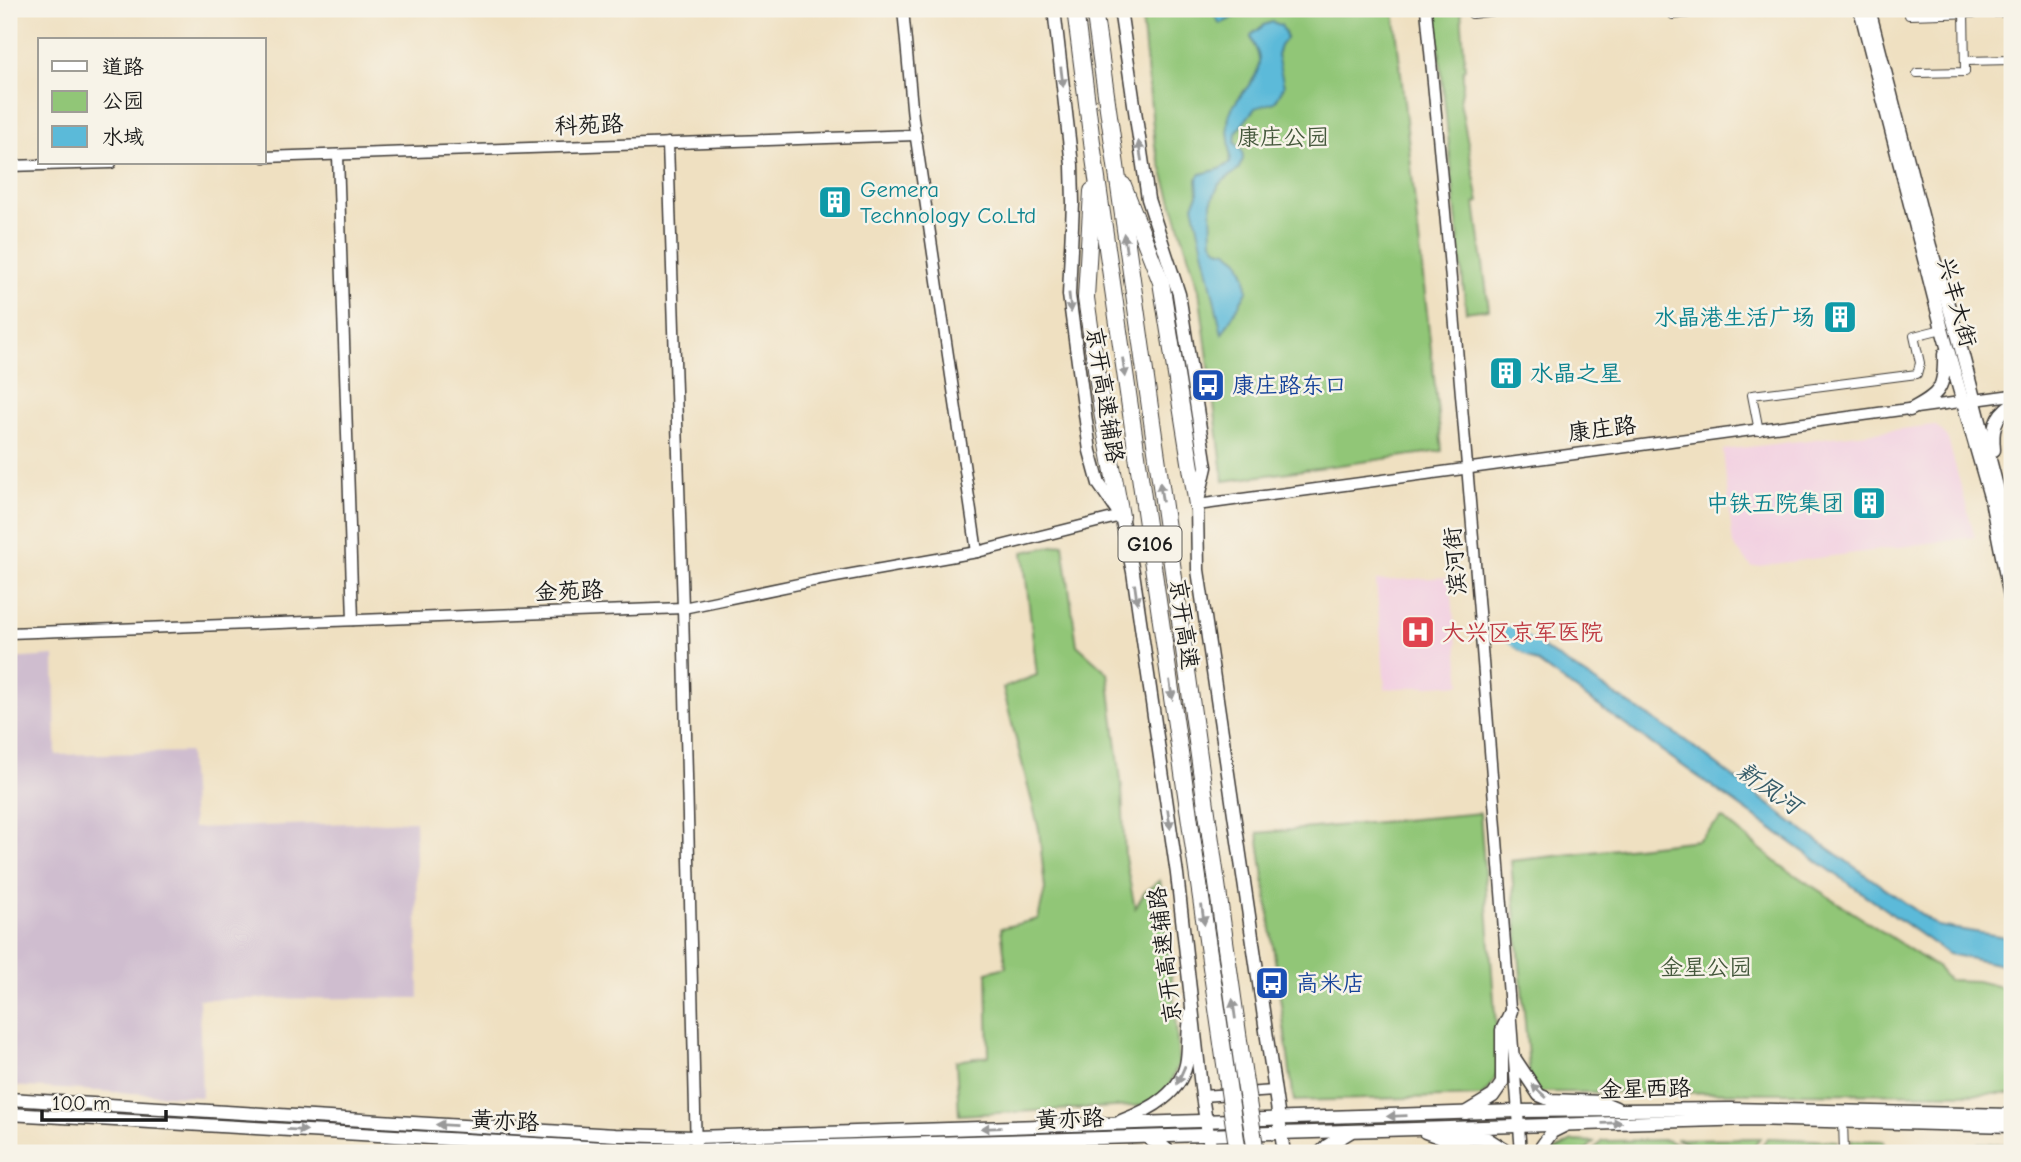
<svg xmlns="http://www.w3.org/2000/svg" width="2021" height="1162" font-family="'Comic Neue','LXGW WenKai TC',sans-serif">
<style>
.built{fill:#f2cfe1}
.industrial{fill:#cfbdcf}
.green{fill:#91c677;stroke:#56714a;stroke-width:2}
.water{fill:#5bbad9;stroke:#3c6b7a;stroke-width:2}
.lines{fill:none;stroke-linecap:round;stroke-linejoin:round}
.river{stroke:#5bbad9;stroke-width:16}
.minor-casing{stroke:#3c3935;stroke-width:10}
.tertiary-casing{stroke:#3c3935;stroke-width:13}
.secondary-casing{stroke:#3c3935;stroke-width:15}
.primary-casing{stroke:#3c3935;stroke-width:15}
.motorway-casing{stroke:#3c3935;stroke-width:18}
.minor{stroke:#fff;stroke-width:8}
.tertiary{stroke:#fff;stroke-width:10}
.secondary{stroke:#fff;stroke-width:12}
.primary{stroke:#fff;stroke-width:12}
.motorway{stroke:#fff;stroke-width:16}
.motorway-bridge-casing{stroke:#3c3935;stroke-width:18;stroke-linecap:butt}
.motorway-bridge{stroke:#fff;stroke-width:16}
.oneway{fill:#999}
.labels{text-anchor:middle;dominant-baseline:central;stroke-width:5;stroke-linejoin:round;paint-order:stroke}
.shield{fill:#f7f3e8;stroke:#5e5c59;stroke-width:2}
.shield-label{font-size:21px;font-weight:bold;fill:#1c1c1c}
.street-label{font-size:23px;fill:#1c1c1c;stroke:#f7f3e8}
.park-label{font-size:23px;fill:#45583c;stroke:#f7f3e8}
.culture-label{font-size:23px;fill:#0d838f;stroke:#f7f3e8;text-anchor:start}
.transit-label{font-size:23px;fill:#164399;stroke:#f7f3e8;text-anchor:start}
.health-label{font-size:23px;fill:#be3a42;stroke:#f7f3e8;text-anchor:start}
.water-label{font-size:24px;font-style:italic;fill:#355b68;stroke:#f7f3e8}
</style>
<rect width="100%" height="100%" fill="#f7f3e8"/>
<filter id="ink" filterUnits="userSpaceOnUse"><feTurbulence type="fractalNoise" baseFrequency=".0143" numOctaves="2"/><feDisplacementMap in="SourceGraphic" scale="14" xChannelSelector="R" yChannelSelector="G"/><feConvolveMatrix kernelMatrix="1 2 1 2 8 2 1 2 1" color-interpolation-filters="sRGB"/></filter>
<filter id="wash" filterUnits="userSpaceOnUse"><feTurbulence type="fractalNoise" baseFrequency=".00686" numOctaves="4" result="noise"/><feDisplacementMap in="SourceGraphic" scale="28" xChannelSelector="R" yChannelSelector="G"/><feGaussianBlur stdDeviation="1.57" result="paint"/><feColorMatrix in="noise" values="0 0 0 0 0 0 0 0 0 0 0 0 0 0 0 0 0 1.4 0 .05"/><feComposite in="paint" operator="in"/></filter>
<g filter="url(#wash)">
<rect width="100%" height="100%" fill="#efe0c1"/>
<g class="built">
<path d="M1935,425L1947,436L1975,537L1752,567L1733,545L1723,450Z"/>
<path d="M1450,577L1461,684L1385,689L1376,581Z"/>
</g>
<path class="industrial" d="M54,656L56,755L189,752L193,828L415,821L419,998L199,999L202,1097L9,1086V659Z"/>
<g class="green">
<path d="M1141,9H1394L1442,451L1224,481L1199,290L1155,146Z"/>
<path d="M1435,9H1461L1465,69L1463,70V86L1460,101L1479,202L1475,203L1489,309L1466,312Z"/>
<path d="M1063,544L1077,645L1108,673L1122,789L1125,858L1135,908L1145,892L1160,880L1173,989L1179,1063L1167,1091L1152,1105L959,1115L956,1061L989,1056L987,972L1006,967L1001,928L1038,919L1045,889L1039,830L1003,688L1037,675L1023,552Z"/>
<path d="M1480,813L1499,1066C1497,1078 1491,1087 1482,1096L1294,1101L1258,833Z"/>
<path d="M1722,818L1780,865L1938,968L1948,980L1977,981L2012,990V1094L1531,1092L1511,861L1698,840Z"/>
<path d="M1760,1138L1750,1153H1717L1675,1139Z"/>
<path d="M1767,1138L1837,1141L1838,1153H1757Z"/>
<path d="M1666,1140L1700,1153H1591L1602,1141Z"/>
<path d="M1851,1140L1884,1141L1885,1145L1911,1148V1152L1852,1153Z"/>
<path d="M1572,1141L1594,1142L1583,1153H1550Z"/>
<path d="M1979,1143L2009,1145L2005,1153H2012H1964L1961,1149H1978Z"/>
</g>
<g class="water">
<path d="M1211,9H1238L1239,15L1220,24Z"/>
<path d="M1272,22L1281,25L1287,37L1280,46L1277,55L1284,86L1275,102L1255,108L1236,133L1235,143L1242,151L1243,159L1238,170L1219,184L1211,203L1212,241L1218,249L1227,251L1239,260L1246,277L1247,291L1222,334L1193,205L1198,195L1197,179L1201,174L1220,169L1230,163C1233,147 1224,130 1230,113C1236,95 1260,81 1259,60C1259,50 1251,44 1251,35L1264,25Z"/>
<path d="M1517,631L1682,738L1801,829L1938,926L2012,938V967L1948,954L1514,646Z"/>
</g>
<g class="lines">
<path class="river" d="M1510,634L1533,650"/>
</g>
</g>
<g filter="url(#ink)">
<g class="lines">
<g class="minor-casing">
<g id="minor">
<path d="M1672,9L1673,15L1723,9"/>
<path d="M1472,14L1511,9"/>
<path d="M1909,15L2012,12"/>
<path d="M1965,61L2012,60"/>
<path d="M1917,73L1965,72L1964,9"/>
<path d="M1759,431L1752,395L1917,374L1920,363L1914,336L1942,329"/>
<path d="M1843,1121L1844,1153"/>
</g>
</g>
<g class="tertiary-casing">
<g id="tertiary">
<path d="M903,9L913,118L977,552"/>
<path d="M1426,9C1463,390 1492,771 1521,1153"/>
<path d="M668,143L683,608L696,1153"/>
<path d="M338,155L353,620"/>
<path d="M264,157L916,135"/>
<path d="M9,166L111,163"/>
<path d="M1197,505L2012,395"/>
<path d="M9,633L683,608L813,581L977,552L1121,516"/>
<path d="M1202,1096L1274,1091"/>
</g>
</g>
<g class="secondary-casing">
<g id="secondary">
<path d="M1054,9L1072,165L1073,203L1069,295L1090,451L1099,484L1121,516L1133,572L1177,874L1202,1096L1211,1153"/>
<path d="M1120,9L1148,199L1179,294L1206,467L1197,505L1198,570L1284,1153"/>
<path d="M1860,9L1942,329L1991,500L2012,607"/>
<path d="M1869,9L1930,246L1958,337L2012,544"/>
<path d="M1910,410C1940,394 1945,389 1944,354"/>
<path d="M1994,450C1992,430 1994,416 2012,404"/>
</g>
</g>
<g class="primary-casing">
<g id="primary">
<path d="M1515,1059L1539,1095L1551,1100L1602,1102L1616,1108"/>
<path d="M9,1099L615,1135L695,1137L1518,1111L1731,1109L2012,1115"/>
<path d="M1465,1113L1493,1096L1502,1083V1030L1511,1011"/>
<path d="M9,1114L622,1149L696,1150L1752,1119L2012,1126"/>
<path d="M1121,1121C1150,1110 1183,1093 1187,1059C1189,1042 1187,1026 1192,1009"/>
<path d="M1425,1132L1441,1138L1488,1139L1510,1153"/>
<path d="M1150,1140L1159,1143L1171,1153"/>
<path d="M1320,1153L1327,1146L1350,1132"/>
<path d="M1537,1153L1552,1132L1566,1125"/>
</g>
</g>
<g class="motorway-casing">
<g id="motorway">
<path d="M1075,9L1094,158L1227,1078"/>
<path d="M1094,9L1244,1076"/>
<path d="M1123,185L1161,282L1197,505"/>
<path d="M1092,191L1086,298L1103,417L1121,516"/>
</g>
</g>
<use href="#minor" class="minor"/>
<use href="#tertiary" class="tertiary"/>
<use href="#secondary" class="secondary"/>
<use href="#primary" class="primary"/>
<use href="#motorway" class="motorway"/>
<g class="motorway-bridge-casing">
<g id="motorway-bridge">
<path d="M1244,1076L1256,1153"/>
<path d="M1227,1078L1238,1153"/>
</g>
</g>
<use href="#motorway-bridge" class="motorway-bridge"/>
</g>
<defs><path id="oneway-solid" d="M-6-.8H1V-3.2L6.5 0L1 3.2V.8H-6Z" transform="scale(1.75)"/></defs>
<g class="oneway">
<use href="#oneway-solid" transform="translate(1062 77) rotate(83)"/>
<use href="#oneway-solid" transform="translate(1140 151) rotate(-99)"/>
<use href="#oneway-solid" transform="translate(1125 243) rotate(-98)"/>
<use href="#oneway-solid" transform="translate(1070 303) rotate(84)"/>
<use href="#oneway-solid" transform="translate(1124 368) rotate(82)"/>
<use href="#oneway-solid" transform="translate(1161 492) rotate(-98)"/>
<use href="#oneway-solid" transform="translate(1136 594) rotate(82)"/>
<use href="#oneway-solid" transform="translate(1171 690) rotate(82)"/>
<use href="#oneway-solid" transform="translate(1169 819) rotate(82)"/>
<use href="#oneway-solid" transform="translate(1203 915) rotate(82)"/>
<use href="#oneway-solid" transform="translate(1234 1009) rotate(-98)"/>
<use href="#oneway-solid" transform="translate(1181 1075) rotate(114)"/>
<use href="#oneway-solid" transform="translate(1539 1091) rotate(-138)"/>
<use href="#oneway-solid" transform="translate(1397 1116) rotate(178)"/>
<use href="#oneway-solid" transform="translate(1612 1123) rotate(-2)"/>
<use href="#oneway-solid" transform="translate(446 1125) rotate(-177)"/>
<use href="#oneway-solid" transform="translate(991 1128) rotate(178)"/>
<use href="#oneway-solid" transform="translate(297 1130) rotate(3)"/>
</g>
</g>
<defs>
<g id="building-square" transform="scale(1.75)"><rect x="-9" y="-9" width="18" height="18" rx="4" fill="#0f9aa8" stroke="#f7f3e8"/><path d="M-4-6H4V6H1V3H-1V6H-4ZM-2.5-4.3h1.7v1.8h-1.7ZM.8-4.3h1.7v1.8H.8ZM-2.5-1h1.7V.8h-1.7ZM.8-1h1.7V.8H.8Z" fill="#fff"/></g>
<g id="bus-square" transform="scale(1.75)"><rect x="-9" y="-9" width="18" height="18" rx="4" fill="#1a4fb4" stroke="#f7f3e8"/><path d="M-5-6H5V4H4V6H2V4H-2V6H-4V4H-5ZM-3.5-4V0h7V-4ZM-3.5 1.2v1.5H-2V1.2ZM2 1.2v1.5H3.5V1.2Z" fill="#fff"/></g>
<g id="hospital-square" transform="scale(1.75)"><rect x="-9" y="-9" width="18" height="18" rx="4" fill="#e0444e" stroke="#f7f3e8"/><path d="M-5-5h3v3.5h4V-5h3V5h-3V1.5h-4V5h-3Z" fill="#fff"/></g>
</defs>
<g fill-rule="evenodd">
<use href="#building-square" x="835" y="202"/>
<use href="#building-square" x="1840" y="317"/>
<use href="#building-square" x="1506" y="373"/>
<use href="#bus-square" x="1208" y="385"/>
<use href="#building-square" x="1869" y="503"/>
<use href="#hospital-square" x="1418" y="632"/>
<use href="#bus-square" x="1272" y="983"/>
</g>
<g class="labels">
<rect class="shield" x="1118.5" y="526.5" width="63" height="35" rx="5"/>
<g class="shield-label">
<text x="1150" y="544">G106</text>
</g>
<g class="street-label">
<text transform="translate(589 125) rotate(-2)">科苑路</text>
<text transform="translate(1957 302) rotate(75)">兴丰大街</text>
<text transform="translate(1105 395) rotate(81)">京开高速辅路</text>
<text transform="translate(1602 429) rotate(-7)">康庄路</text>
<text transform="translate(1455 561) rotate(-95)">滨河街</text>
<text transform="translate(569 591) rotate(-2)">金苑路</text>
<text transform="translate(1184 624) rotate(82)">京开高速</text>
<text transform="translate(1165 955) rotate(-97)">京开高速辅路</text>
<text transform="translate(1645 1089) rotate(-1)">金星西路</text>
<text transform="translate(1070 1119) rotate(-2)">黄亦路</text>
<text transform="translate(505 1121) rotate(3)">黄亦路</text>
</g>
<g class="park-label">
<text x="1283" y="137">康庄公园</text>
<text x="1706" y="967">金星公园</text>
</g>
<g class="culture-label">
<text x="860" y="189">Gemera<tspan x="860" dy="26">Technology Co.Ltd</tspan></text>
<text x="1815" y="317" text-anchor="end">水晶港生活广场</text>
<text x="1530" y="373">水晶之星</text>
<text x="1844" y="503" text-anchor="end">中铁五院集团</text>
</g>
<g class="transit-label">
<text x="1232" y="385">康庄路东口</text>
<text x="1296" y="983">高米店</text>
</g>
<g class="health-label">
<text x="1442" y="632">大兴区京军医院</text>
</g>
<g class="water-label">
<text transform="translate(1769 788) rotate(35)">新凤河</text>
</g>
</g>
<rect width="2021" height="1162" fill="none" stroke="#f7f3e8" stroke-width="35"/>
<rect x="38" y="38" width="228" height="126" fill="#f7f3e8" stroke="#9f9d96" stroke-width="2"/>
<rect x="52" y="61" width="35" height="10" fill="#ffffff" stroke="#9f9d96" stroke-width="2"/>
<text x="102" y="74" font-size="21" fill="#1c1c1c">道路</text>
<rect x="52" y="91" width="35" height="21" fill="#91c677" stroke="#9f9d96" stroke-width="2"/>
<text x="102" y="108" font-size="21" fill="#1c1c1c">公园</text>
<rect x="52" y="126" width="35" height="21" fill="#5bbad9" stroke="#9f9d96" stroke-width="2"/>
<text x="102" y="144" font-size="21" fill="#1c1c1c">水域</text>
<path d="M42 1110v10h124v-10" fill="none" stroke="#1c1c1c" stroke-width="3.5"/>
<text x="52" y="1110" font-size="21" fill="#1c1c1c" stroke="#f7f3e8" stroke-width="5" paint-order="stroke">100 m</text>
</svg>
